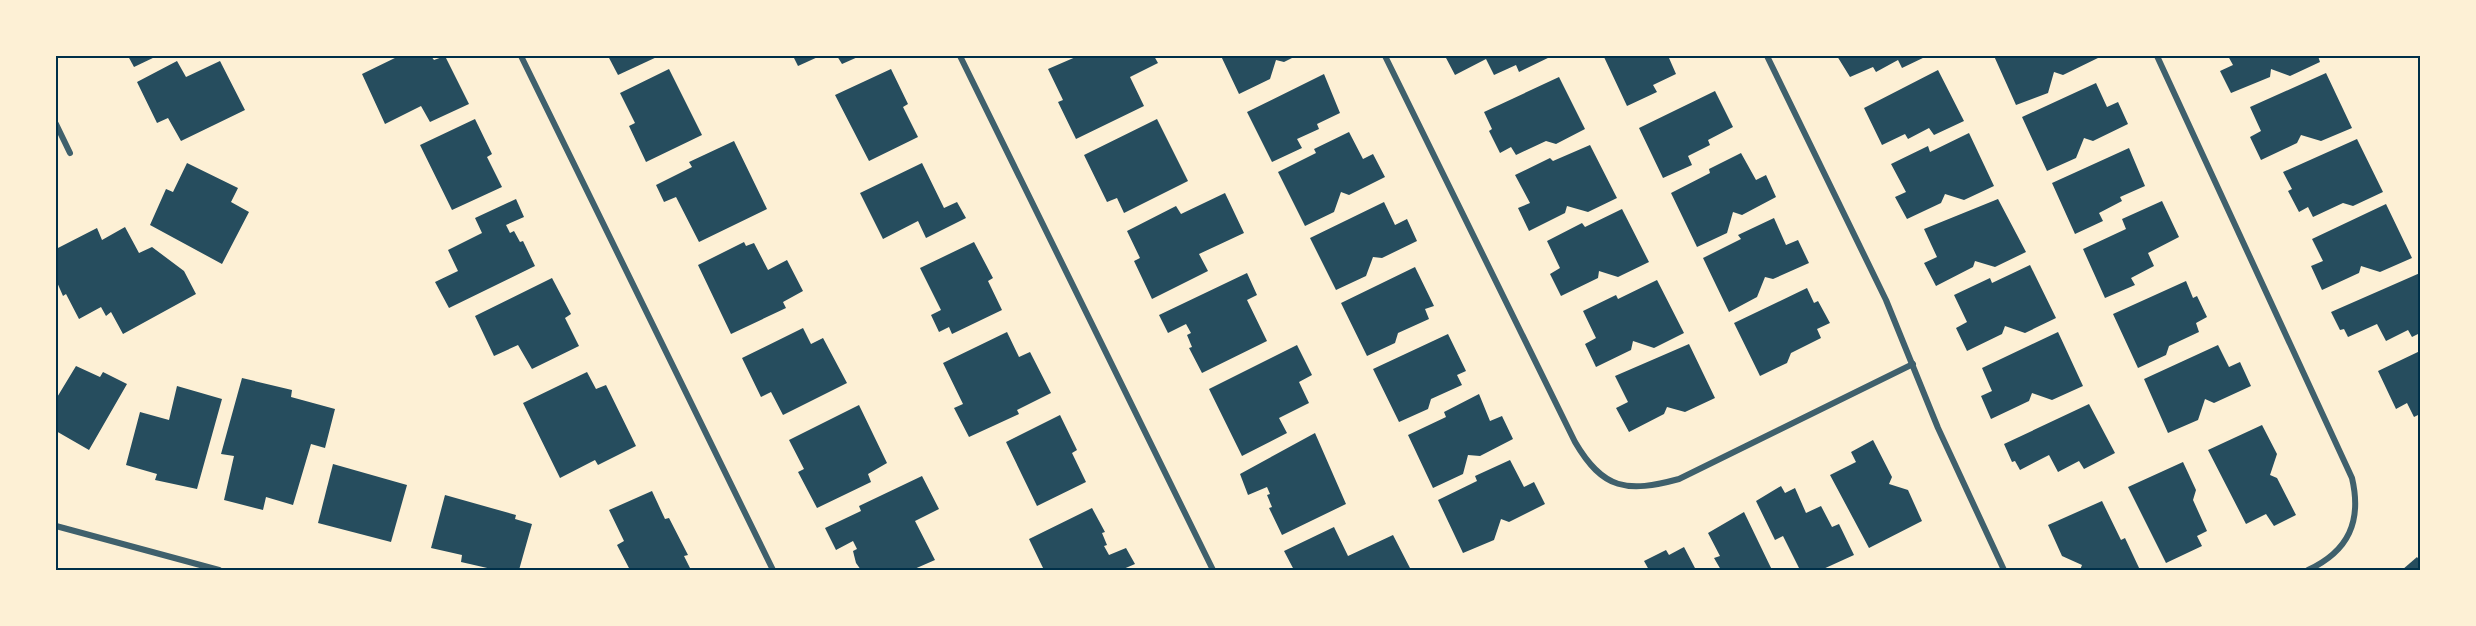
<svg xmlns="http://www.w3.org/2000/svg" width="2476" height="626" font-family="'PT Sans Narrow',sans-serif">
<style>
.building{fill:#264d5e}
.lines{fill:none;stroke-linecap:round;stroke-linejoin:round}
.minor{stroke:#3f606c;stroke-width:6}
.neatline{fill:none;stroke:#003049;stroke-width:2}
</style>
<rect width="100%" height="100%" fill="#fdf0d5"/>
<g class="building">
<path d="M128,56H157L134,67Z"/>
<path d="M399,56H431L434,60L445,56L469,104L430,122L421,106L385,124L362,74Z"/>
<path d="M608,56H659L618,75Z"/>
<path d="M793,56H820L798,66Z"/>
<path d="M837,56H860L842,64Z"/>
<path d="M1078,56H1154L1158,63L1130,77L1144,106L1076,139L1058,102L1063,100L1048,69Z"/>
<path d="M1221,56H1296L1284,62L1276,60L1270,79L1239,94Z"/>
<path d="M1445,56H1552L1519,72L1516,65L1494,75L1486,59L1455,75Z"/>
<path d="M1608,56H1675L1669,58L1676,74L1653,85L1657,92L1627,106L1604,57Z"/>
<path d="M1837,56H1927L1902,68L1898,60L1876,72L1873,67L1850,77Z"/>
<path d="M1994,56H2099L2100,57L2063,75L2054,72L2048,93L2016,105Z"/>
<path d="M2228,56H2318L2320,62L2290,76L2271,69L2270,77L2231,93L2220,71L2233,65Z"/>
<path d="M177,61L186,77L220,61L245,110L181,141L168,118L157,123L137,82Z"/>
<path d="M669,69L702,135L646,162L629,126L635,123L620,93Z"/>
<path d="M891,69L908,104L903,107L918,137L869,161L835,95Z"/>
<path d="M1938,70L1964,121L1934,135L1929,128L1908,139L1905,134L1882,145L1864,108Z"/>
<path d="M2326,73L2352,128L2321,141L2301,135L2297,143L2261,160L2250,137L2261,131L2250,107Z"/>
<path d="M1324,74L1340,113L1317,124L1319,129L1297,139L1302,148L1272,162L1247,112Z"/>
<path d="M1559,77L1585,129L1556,144L1546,141L1516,155L1511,147L1500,153L1489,131L1492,129L1484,112Z"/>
<path d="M2096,83L2107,107L2118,102L2128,124L2093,141L2084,138L2076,158L2047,171L2022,117Z"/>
<path d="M1715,91L1733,127L1708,140L1710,145L1688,156L1692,165L1663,178L1639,128Z"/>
<path d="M475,119L492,154L487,157L502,187L452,210L420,145Z"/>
<path d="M1157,119L1188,181L1124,213L1117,198L1107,202L1084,155Z"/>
<path d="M1349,132L1363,159L1373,154L1385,177L1349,195L1341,192L1334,212L1305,226L1278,172L1316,153L1314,149Z"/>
<path d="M1969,133L1994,186L1964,200L1945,194L1941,203L1907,219L1895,197L1906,192L1891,164L1928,146L1930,152Z"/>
<path d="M2357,139L2383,192L2353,206L2343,203L2313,217L2308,207L2299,212L2288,191L2292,189L2283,172Z"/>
<path d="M734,141L767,209L699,242L676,197L664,202L656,185L692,167L689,162Z"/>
<path d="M1590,145L1617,198L1588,212L1567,206L1565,213L1529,231L1518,208L1530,203L1515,175L1550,158L1553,161Z"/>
<path d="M2129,148L2145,186L2120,197L2122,201L2099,213L2103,221L2075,234L2052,183Z"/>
<path d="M1741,153L1756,180L1766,175L1776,197L1742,215L1733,212L1727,233L1697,247L1671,193L1710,173L1709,169Z"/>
<path d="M187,163L238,188L231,202L249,212L222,264L150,225L166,189L173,192Z"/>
<path d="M922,163L944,208L957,202L966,218L926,238L918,221L883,239L860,193Z"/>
<path d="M1225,193L1244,233L1199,254L1208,271L1152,299L1134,261L1140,258L1127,231L1176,206L1181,214Z"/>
<path d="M516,199L524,217L506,225L510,233L514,231L520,242L523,241L535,266L449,308L435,282L458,271L448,250L482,233L475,218Z"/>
<path d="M1998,199L2026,252L1995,267L1975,261L1973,267L1936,286L1924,263L1937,257L1924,229Z"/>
<path d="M2162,201L2179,237L2148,253L2154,266L2131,278L2135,285L2105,298L2083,249L2126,229L2122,219Z"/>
<path d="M1384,202L1395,225L1407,219L1417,241L1382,258L1373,257L1366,276L1336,290L1310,238Z"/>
<path d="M2386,204L2412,258L2380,272L2361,266L2359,273L2322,290L2311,266L2323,261L2312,239Z"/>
<path d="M1622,209L1649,262L1618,277L1599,271L1598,278L1561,296L1550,274L1560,268L1547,241L1582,223L1585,227Z"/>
<path d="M1774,218L1786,245L1798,240L1809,263L1773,279L1765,277L1757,297L1729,312L1703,258L1741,239L1738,235Z"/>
<path d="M125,227L139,253L152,247L184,271L196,294L123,334L111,312L106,316L101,307L79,319L66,294L63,296L56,280V249L97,228L102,240Z"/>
<path d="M744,242L746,246L754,243L768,270L787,260L803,291L783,302L786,308L731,334L698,265Z"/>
<path d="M974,242L993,278L988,281L1002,310L952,334L949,327L939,332L931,315L941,310L920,268Z"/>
<path d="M2030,265L2056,318L2025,333L2005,326L2002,334L1967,351L1956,328L1967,322L1954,295L1990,278L1992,283Z"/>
<path d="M1415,267L1434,306L1425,309L1429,319L1398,333L1395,343L1367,356L1341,303Z"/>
<path d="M1247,273L1257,295L1247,300L1267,341L1202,373L1189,348L1192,347L1187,335L1191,333L1186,324L1168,333L1159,315Z"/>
<path d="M2420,273V333L2412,337L2408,330L2386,341L2377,324L2348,337L2344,329L2340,330L2331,312Z"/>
<path d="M552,278L571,314L565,318L579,346L532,369L518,345L494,356L475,316Z"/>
<path d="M1657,280L1684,333L1654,348L1633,341L1631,350L1596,367L1585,344L1596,338L1583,311L1616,295L1618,299Z"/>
<path d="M2186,281L2193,298L2197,296L2207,317L2196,323L2199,332L2169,346L2166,355L2138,368L2113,314Z"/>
<path d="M1807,288L1814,303L1818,301L1830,323L1817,329L1821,338L1791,353L1787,363L1760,376L1734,323Z"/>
<path d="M803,328L811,344L823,338L847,383L783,415L771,392L761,397L742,358Z"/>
<path d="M1007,332L1019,357L1030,352L1051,393L1017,410L1019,414L969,437L954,408L963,404L943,363Z"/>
<path d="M2058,332L2083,386L2052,400L2032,393L2029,401L1991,419L1981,396L1992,391L1982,368Z"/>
<path d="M1448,334L1466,371L1457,375L1462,385L1431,399L1428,409L1399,422L1373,369Z"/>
<path d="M1689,344L1715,398L1685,412L1667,407L1664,414L1629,432L1616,408L1628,402L1615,376Z"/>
<path d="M1297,345L1312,375L1299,382L1309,403L1279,418L1287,433L1242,456L1209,389Z"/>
<path d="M2218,345L2229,367L2240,362L2251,386L2214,403L2205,399L2198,420L2168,433L2144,379Z"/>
<path d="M2420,351V414L2414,417L2407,403L2396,409L2378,371Z"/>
<path d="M76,366L100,377L103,372L127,384L89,450L56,431V399Z"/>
<path d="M587,372L596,389L606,385L636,446L598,465L595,460L560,478L523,403Z"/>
<path d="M242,378L292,390L291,397L335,409L325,448L311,444L293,505L266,497L263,510L224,500L234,456L221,454Z"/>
<path d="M177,386L222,399L197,489L155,480L157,474L126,465L140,412L169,420Z"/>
<path d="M1479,394L1490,421L1502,416L1513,439L1480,456L1468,455L1463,474L1433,488L1408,435L1446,417L1444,412Z"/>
<path d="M2089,404L2115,453L2084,469L2079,461L2058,472L2049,455L2020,470L2015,461L2012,462L2004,444Z"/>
<path d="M859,405L887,463L868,474L871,482L817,508L798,472L804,469L789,440Z"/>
<path d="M1060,415L1077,450L1072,453L1086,482L1037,506L1006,442Z"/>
<path d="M2262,425L2277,454L2270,475L2277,478L2296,515L2274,526L2266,514L2246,524L2208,450Z"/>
<path d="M1315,433L1346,504L1282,535L1269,508L1272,507L1267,495L1270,494L1267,487L1248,495L1240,474Z"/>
<path d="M1873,440L1892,477L1889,484L1908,490L1922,521L1869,548L1830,475L1856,462L1851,452Z"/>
<path d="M1510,460L1524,487L1534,482L1545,504L1509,522L1501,519L1494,540L1463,553L1438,500L1477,481L1475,476Z"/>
<path d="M2183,462L2196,490L2193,500L2207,531L2197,536L2202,546L2166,563L2128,487Z"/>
<path d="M333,464L407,485L391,542L318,523Z"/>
<path d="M922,476L939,509L915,521L935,560L912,570H861L856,563L853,551L857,549L853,541L836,550L825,528L861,511L859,506Z"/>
<path d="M1781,486L1785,493L1795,488L1806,513L1821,506L1832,527L1839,524L1854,555L1821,570H1800L1783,536L1775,540L1756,501Z"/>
<path d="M652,491L665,519L669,518L688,555L684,556L691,570H630L617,545L624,541L609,510Z"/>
<path d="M445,495L516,515L515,519L532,524L519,570H496L461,562L462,555L431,548Z"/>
<path d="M2102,501L2121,540L2125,538L2140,570H2080L2082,565L2062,556L2048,525Z"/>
<path d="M1092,508L1105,532L1102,533L1107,545L1104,546L1109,555L1126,548L1135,564L1121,570H1044L1029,539Z"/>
<path d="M1744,512L1772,570H1721L1714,558L1720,556L1708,533Z"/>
<path d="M1334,527L1348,556L1393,535L1411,570H1294L1284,551Z"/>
<path d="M1684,547L1696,570H1649L1644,561L1666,550L1669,555Z"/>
<path d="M2417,557L2420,561V570H2402Z"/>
</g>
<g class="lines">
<g class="minor">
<path d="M521,56L773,570"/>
<path d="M960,56L1213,570"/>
<path d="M1385,56L1575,442C1603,490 1627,493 1679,479L1913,364"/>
<path d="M1767,56L1886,300L1938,428L2004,570"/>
<path d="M2157,56L2352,478C2362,521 2349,551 2308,570"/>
<path d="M56,124L70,153"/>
<path d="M56,526L219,570"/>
</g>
</g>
<rect width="2476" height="626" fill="none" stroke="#fdf0d5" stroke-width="114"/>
<rect x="57" y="57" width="2362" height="512" class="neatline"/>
</svg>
